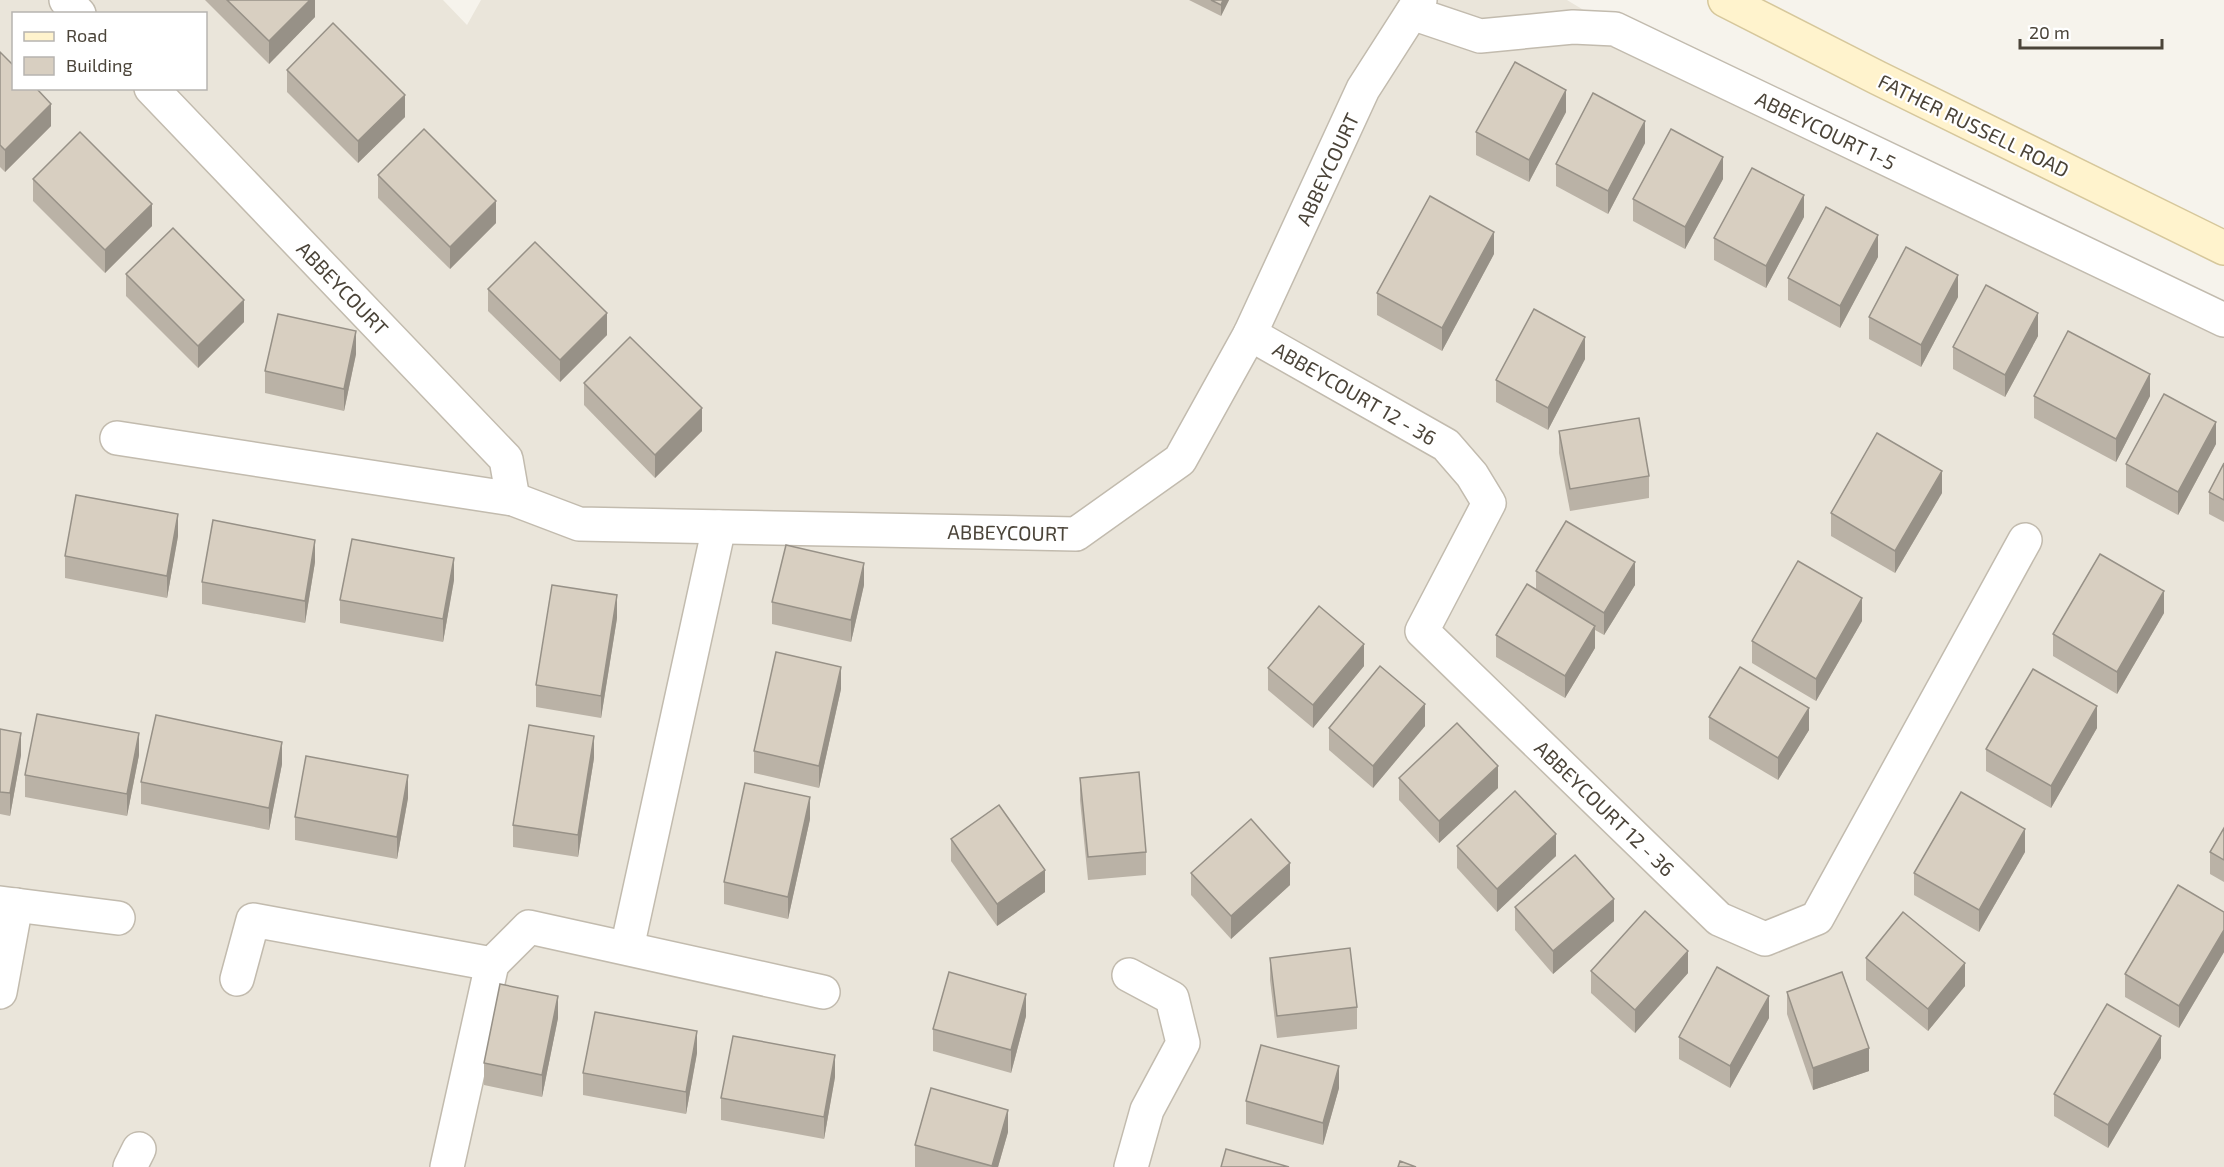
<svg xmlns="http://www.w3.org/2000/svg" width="2224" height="1167" font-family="'Exo 2',sans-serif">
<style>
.residential{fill:#eae5da;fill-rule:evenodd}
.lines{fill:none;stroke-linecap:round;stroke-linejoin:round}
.street-casing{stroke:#c2bbae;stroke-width:36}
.secondary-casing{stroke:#d6c79b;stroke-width:36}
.street{stroke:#fff;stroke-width:33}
.secondary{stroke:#fff3cd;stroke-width:33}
.wall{fill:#bab2a6}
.shaded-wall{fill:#979187}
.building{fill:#d8cfc1;stroke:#979187;stroke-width:1.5}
.labels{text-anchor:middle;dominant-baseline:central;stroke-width:4.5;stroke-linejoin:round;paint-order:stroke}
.street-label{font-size:20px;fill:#4b4439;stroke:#fff}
</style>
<rect width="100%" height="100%" fill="#f6f3ec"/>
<path class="residential" d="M0,0H443L467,25L481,0H1567L1615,29L2224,320V1167H0ZM14,14H206V88H14Z"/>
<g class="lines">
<g class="street-casing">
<g id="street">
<path d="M66,0L79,14"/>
<path d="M1412,13L1480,36L1573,27L1615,29L2224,320"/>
<path d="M151,88L506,459L513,499"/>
<path d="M1250,334L1446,445L1472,475L1489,503L1422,631L1719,919L1765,939L1817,918L2025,540"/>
<path d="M117,438L513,499L579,524L1076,534L1180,460L1250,334L1363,89L1420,0"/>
<path d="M0,903L118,918"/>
<path d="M627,948L719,527"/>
<path d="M1129,975L1172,998L1183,1043L1147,1110L1131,1167"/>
<path d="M237,979L253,920L492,964L529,927L823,992"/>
<path d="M0,992L16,905"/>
<path d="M130,1167L139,1149"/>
<path d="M447,1167L492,964"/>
</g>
</g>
<g class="secondary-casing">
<path id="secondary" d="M1725,0L1878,78L2224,248"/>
</g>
<use href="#street" class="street"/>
<use href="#secondary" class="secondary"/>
</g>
<g class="wall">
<path d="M205,0H315V17L269,64Z"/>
<path d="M1189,0H1229L1221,16Z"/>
<path d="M0,52L51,126L5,172L0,167Z"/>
<path d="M287,70L405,117L358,163L287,92Z"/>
<path d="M1566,112L1529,182L1476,155V132Z"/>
<path d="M1645,143L1608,214L1556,186V164Z"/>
<path d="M378,175L496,223L450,269L378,198Z"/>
<path d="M33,179L152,226L105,273L33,201Z"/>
<path d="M1723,179L1685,249L1633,221V199Z"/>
<path d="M1804,217L1766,288L1714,260V238Z"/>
<path d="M1494,254L1442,351L1377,315V293Z"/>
<path d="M1878,257L1840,328L1788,300V278Z"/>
<path d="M126,274L244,322L198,368L126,296Z"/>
<path d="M488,289L607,335L560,382L488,311Z"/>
<path d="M1958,297L1921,367L1869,339V317Z"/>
<path d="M2038,336L2005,397L1953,369V347Z"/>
<path d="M356,354L344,411L265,393V371Z"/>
<path d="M1585,359L1548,430L1496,402V380Z"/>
<path d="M584,383L702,431L655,478L584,405Z"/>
<path d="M2034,396H2150L2116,462L2034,418Z"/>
<path d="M1559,431L1649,476V498L1570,511L1559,453Z"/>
<path d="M2216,444L2178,515L2126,487V464Z"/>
<path d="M2224,463V522L2209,514V492Z"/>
<path d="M1942,493L1895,573L1831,536V513Z"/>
<path d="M178,536L167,598L65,578V556Z"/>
<path d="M315,562L305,623L202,604V582Z"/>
<path d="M1536,571L1635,585L1604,635L1595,630V648L1565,698L1496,657V635L1536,590Z"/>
<path d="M454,580L443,642L340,623V600Z"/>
<path d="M864,585L851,642L772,624V602Z"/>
<path d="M2164,613L2117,694L2053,656V634Z"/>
<path d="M617,618L601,718L536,707V685Z"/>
<path d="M1862,621L1816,701L1752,663V641Z"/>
<path d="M1364,666L1313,728L1268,690V668Z"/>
<path d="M841,689L819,788L754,773V751Z"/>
<path d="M1709,717L1809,730L1778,780L1709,739Z"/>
<path d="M1425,726L1373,788L1329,750V728Z"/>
<path d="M2097,728L2051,808L1986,771V749Z"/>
<path d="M0,729L21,755L10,816L0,814Z"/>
<path d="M139,755L127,816L25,797V775Z"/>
<path d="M594,758L578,857L513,847V825Z"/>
<path d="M282,764L269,830L141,804V782Z"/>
<path d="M1080,778L1146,852V875L1088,880L1080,800Z"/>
<path d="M1399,778L1498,788L1439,843L1399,800Z"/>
<path d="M408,798L397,859L295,840V817Z"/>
<path d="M810,819L788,919L724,904V882Z"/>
<path d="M2224,828V882L2210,874V852Z"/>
<path d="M951,839L1045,892L997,926L951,861Z"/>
<path d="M1457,846L1556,856L1497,912L1457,868Z"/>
<path d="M2025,852L1979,932L1914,895V873Z"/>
<path d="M1191,873L1290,885L1231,939L1191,895Z"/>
<path d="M1515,907L1614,921L1553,974L1515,930Z"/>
<path d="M2224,912V952L2179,1028L2125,997V974Z"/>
<path d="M1270,958L1357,1007V1029L1277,1038L1270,980Z"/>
<path d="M1866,958L1965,986L1928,1031L1866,980Z"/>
<path d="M1591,971L1688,973L1635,1033L1591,993Z"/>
<path d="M1787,992L1869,1071L1813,1090L1787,1014Z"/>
<path d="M1026,1016L1011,1073L933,1051V1029Z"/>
<path d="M558,1018L542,1097L484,1085V1063Z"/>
<path d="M1769,1018L1730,1088L1679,1059V1037Z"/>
<path d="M697,1053L686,1114L583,1095V1073Z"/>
<path d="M2161,1058L2108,1148L2054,1116V1094Z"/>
<path d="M835,1077L824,1139L721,1120V1098Z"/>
<path d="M1339,1088L1323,1145L1246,1124V1101Z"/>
<path d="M1008,1132L998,1167H915V1145Z"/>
</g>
<g class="shaded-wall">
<path d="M310,0H315V17L269,64V41Z"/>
<path d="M1223,0H1229L1221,16V5Z"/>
<path d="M1566,90V112L1529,182V160Z"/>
<path d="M405,95V117L358,163V141Z"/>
<path d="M51,104V126L5,172V150Z"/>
<path d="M1645,121V143L1608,214V191Z"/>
<path d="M1723,157V179L1685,249V227Z"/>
<path d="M1804,195V217L1766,288V266Z"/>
<path d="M496,201V223L450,269V247Z"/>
<path d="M152,204V226L105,273V250Z"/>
<path d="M1494,232V254L1442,351V328Z"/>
<path d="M1878,235V257L1840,328V306Z"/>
<path d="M1958,275V297L1921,367V345Z"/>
<path d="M244,300V322L198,368V346Z"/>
<path d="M607,313V335L560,382V360Z"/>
<path d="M2038,313V336L2005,397V375Z"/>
<path d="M356,331V354L344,411V389Z"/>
<path d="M1585,337V359L1548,430V408Z"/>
<path d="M2150,374V396L2116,462V439Z"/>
<path d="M702,408V431L655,478V455Z"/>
<path d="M2216,422V444L2178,515V492Z"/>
<path d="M1942,471V493L1895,573V551Z"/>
<path d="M178,514V536L167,598V576Z"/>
<path d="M315,540V562L305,623V601Z"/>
<path d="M454,558V580L443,642V619Z"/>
<path d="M1635,562V585L1604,635V613Z"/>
<path d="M864,563V585L851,642V620Z"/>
<path d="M2164,591V613L2117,694V672Z"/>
<path d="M617,595V618L601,718V696Z"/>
<path d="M1862,598V621L1816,701V679Z"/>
<path d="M1595,626V648L1565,698V676Z"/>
<path d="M1364,644V666L1313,728V705Z"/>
<path d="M841,667V689L819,788V766Z"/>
<path d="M1425,704V726L1373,788V766Z"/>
<path d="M2097,706V728L2051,808V786Z"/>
<path d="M1809,708V730L1778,780V758Z"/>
<path d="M21,733V755L10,816V793Z"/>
<path d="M139,733V755L127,816V794Z"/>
<path d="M594,736V758L578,857V835Z"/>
<path d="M282,742V764L269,830V808Z"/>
<path d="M1498,766V788L1439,843V821Z"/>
<path d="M408,775V798L397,859V837Z"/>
<path d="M810,797V819L788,919V897Z"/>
<path d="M2025,829V852L1979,932V910Z"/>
<path d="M1556,834V856L1497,912V889Z"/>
<path d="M1290,863V885L1231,939V916Z"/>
<path d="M1045,870V892L997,926V904Z"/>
<path d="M1614,899V921L1553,974V951Z"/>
<path d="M2224,930V952L2179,1028V1006Z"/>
<path d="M1688,951V973L1635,1033V1010Z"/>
<path d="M1965,963V986L1928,1031V1009Z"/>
<path d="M1026,994V1016L1011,1073V1050Z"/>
<path d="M558,996V1018L542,1097V1075Z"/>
<path d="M1769,996V1018L1730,1088V1066Z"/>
<path d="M697,1031V1053L686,1114V1092Z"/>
<path d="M2161,1036V1058L2108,1148V1125Z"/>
<path d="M1869,1048V1071L1813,1090V1068Z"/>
<path d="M835,1055V1077L824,1139V1117Z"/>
<path d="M1339,1066V1088L1323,1145V1123Z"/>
<path d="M1008,1110V1132L998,1167H992Z"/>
</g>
<g class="building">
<path d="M227,0H310L269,41Z"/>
<path d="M1211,0H1223L1221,5Z"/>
<path d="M333,23L405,95L358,141L287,70Z"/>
<path d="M0,52L14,66V88H36L51,104L5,150L0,145Z"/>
<path d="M1515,62L1566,90L1529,160L1476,132Z"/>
<path d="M1593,93L1645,121L1608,191L1556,164Z"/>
<path d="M424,129L496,201L450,247L378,175Z"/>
<path d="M1671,129L1723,157L1685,227L1633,199Z"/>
<path d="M80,132L152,204L105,250L33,179Z"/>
<path d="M1752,168L1804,195L1766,266L1714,238Z"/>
<path d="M1430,196L1494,232L1442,328L1377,293Z"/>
<path d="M1826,207L1878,235L1840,306L1788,278Z"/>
<path d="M173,228L244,300L198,346L126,274Z"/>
<path d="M535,242L607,313L560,360L488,289Z"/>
<path d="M1906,247L1958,275L1921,345L1869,317Z"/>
<path d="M1986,285L2038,313L2005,375L1953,347Z"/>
<path d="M1534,309L1585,337L1548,408L1496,380Z"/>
<path d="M278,314L356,331L344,389L265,371Z"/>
<path d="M2068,331L2150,374L2116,439L2034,396Z"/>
<path d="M630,337L702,408L655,455L584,383Z"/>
<path d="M2164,394L2216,422L2178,492L2126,464Z"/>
<path d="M1639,418L1649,476L1570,489L1559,431Z"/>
<path d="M1877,433L1942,471L1895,551L1831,513Z"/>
<path d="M2224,463V500L2209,492Z"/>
<path d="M76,495L178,514L167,576L65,556Z"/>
<path d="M213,520L315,540L305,601L202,582Z"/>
<path d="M1566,521L1635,562L1604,613L1536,571Z"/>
<path d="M352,539L454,558L443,619L340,600Z"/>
<path d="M786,545L864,563L851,620L772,602Z"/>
<path d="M2100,554L2164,591L2117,672L2053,634Z"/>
<path d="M1798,561L1862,598L1816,679L1752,641Z"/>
<path d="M1527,584L1595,626L1565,676L1496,635Z"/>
<path d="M552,585L617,595L601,696L536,685Z"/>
<path d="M1319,606L1364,644L1313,705L1268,668Z"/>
<path d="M776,652L841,667L819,766L754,751Z"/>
<path d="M1380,666L1425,704L1373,766L1329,728Z"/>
<path d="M1740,667L1809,708L1778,758L1709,717Z"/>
<path d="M2033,669L2097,706L2051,786L1986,749Z"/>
<path d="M37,714L139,733L127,794L25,775Z"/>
<path d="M156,715L282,742L269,808L141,782Z"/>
<path d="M1457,723L1498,766L1439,821L1399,778Z"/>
<path d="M529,725L594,736L578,835L513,825Z"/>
<path d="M0,729L21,733L10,793L0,792Z"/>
<path d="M306,756L408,775L397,837L295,817Z"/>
<path d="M1139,772L1146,852L1088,857L1080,778Z"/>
<path d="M745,783L810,797L788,897L724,882Z"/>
<path d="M1515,791L1556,834L1497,889L1457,846Z"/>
<path d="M1961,792L2025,829L1979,910L1914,873Z"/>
<path d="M999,805L1045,870L997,904L951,839Z"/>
<path d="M1251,819L1290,863L1231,916L1191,873Z"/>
<path d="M2224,828V860L2210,852Z"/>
<path d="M1575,855L1614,899L1553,951L1515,907Z"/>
<path d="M2178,885L2224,912V930L2179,1006L2125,974Z"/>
<path d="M1645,911L1688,951L1635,1010L1591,971Z"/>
<path d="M1903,912L1965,963L1928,1009L1866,958Z"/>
<path d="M1350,948L1357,1007L1277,1016L1270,958Z"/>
<path d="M1717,967L1769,996L1730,1066L1679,1037Z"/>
<path d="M949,972L1026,994L1011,1050L933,1029Z"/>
<path d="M1842,972L1869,1048L1813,1068L1787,992Z"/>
<path d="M500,984L558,996L542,1075L484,1063Z"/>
<path d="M2107,1004L2161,1036L2108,1125L2054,1094Z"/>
<path d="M595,1012L697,1031L686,1092L583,1073Z"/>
<path d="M733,1036L835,1055L824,1117L721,1098Z"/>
<path d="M1261,1045L1339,1066L1323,1123L1246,1101Z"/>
<path d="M931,1088L1008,1110L992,1166L915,1145Z"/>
<path d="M1226,1149L1289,1167H1221Z"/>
<path d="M1400,1161L1416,1167H1398Z"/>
</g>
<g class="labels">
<g class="street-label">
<text transform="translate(1974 125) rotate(26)">FATHER RUSSELL ROAD</text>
<text transform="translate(1826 130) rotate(26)">ABBEYCOURT 1-5</text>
<text transform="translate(1327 169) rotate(-65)">ABBEYCOURT</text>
<text transform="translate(343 288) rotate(46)">ABBEYCOURT</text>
<text transform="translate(1355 393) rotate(30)">ABBEYCOURT 12 - 36</text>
<text transform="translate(1008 532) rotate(1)">ABBEYCOURT</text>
<text transform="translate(1605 808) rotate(44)">ABBEYCOURT 12 - 36</text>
</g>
</g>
<rect x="12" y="12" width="195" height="78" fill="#ffffff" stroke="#b7b4b0" stroke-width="1.5"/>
<rect x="24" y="32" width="30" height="9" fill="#fff3cd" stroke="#b7b4b0" stroke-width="1.5"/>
<text x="66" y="42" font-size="18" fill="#4b4439">Road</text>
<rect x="24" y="57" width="30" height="18" fill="#d8cfc1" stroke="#b7b4b0" stroke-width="1.5"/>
<text x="66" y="72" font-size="18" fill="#4b4439">Building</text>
<path d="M2020 39v9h142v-9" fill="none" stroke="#4b4439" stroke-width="3"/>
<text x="2029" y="39" font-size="18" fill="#4b4439" stroke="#ffffff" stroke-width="4.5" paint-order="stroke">20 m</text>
</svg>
